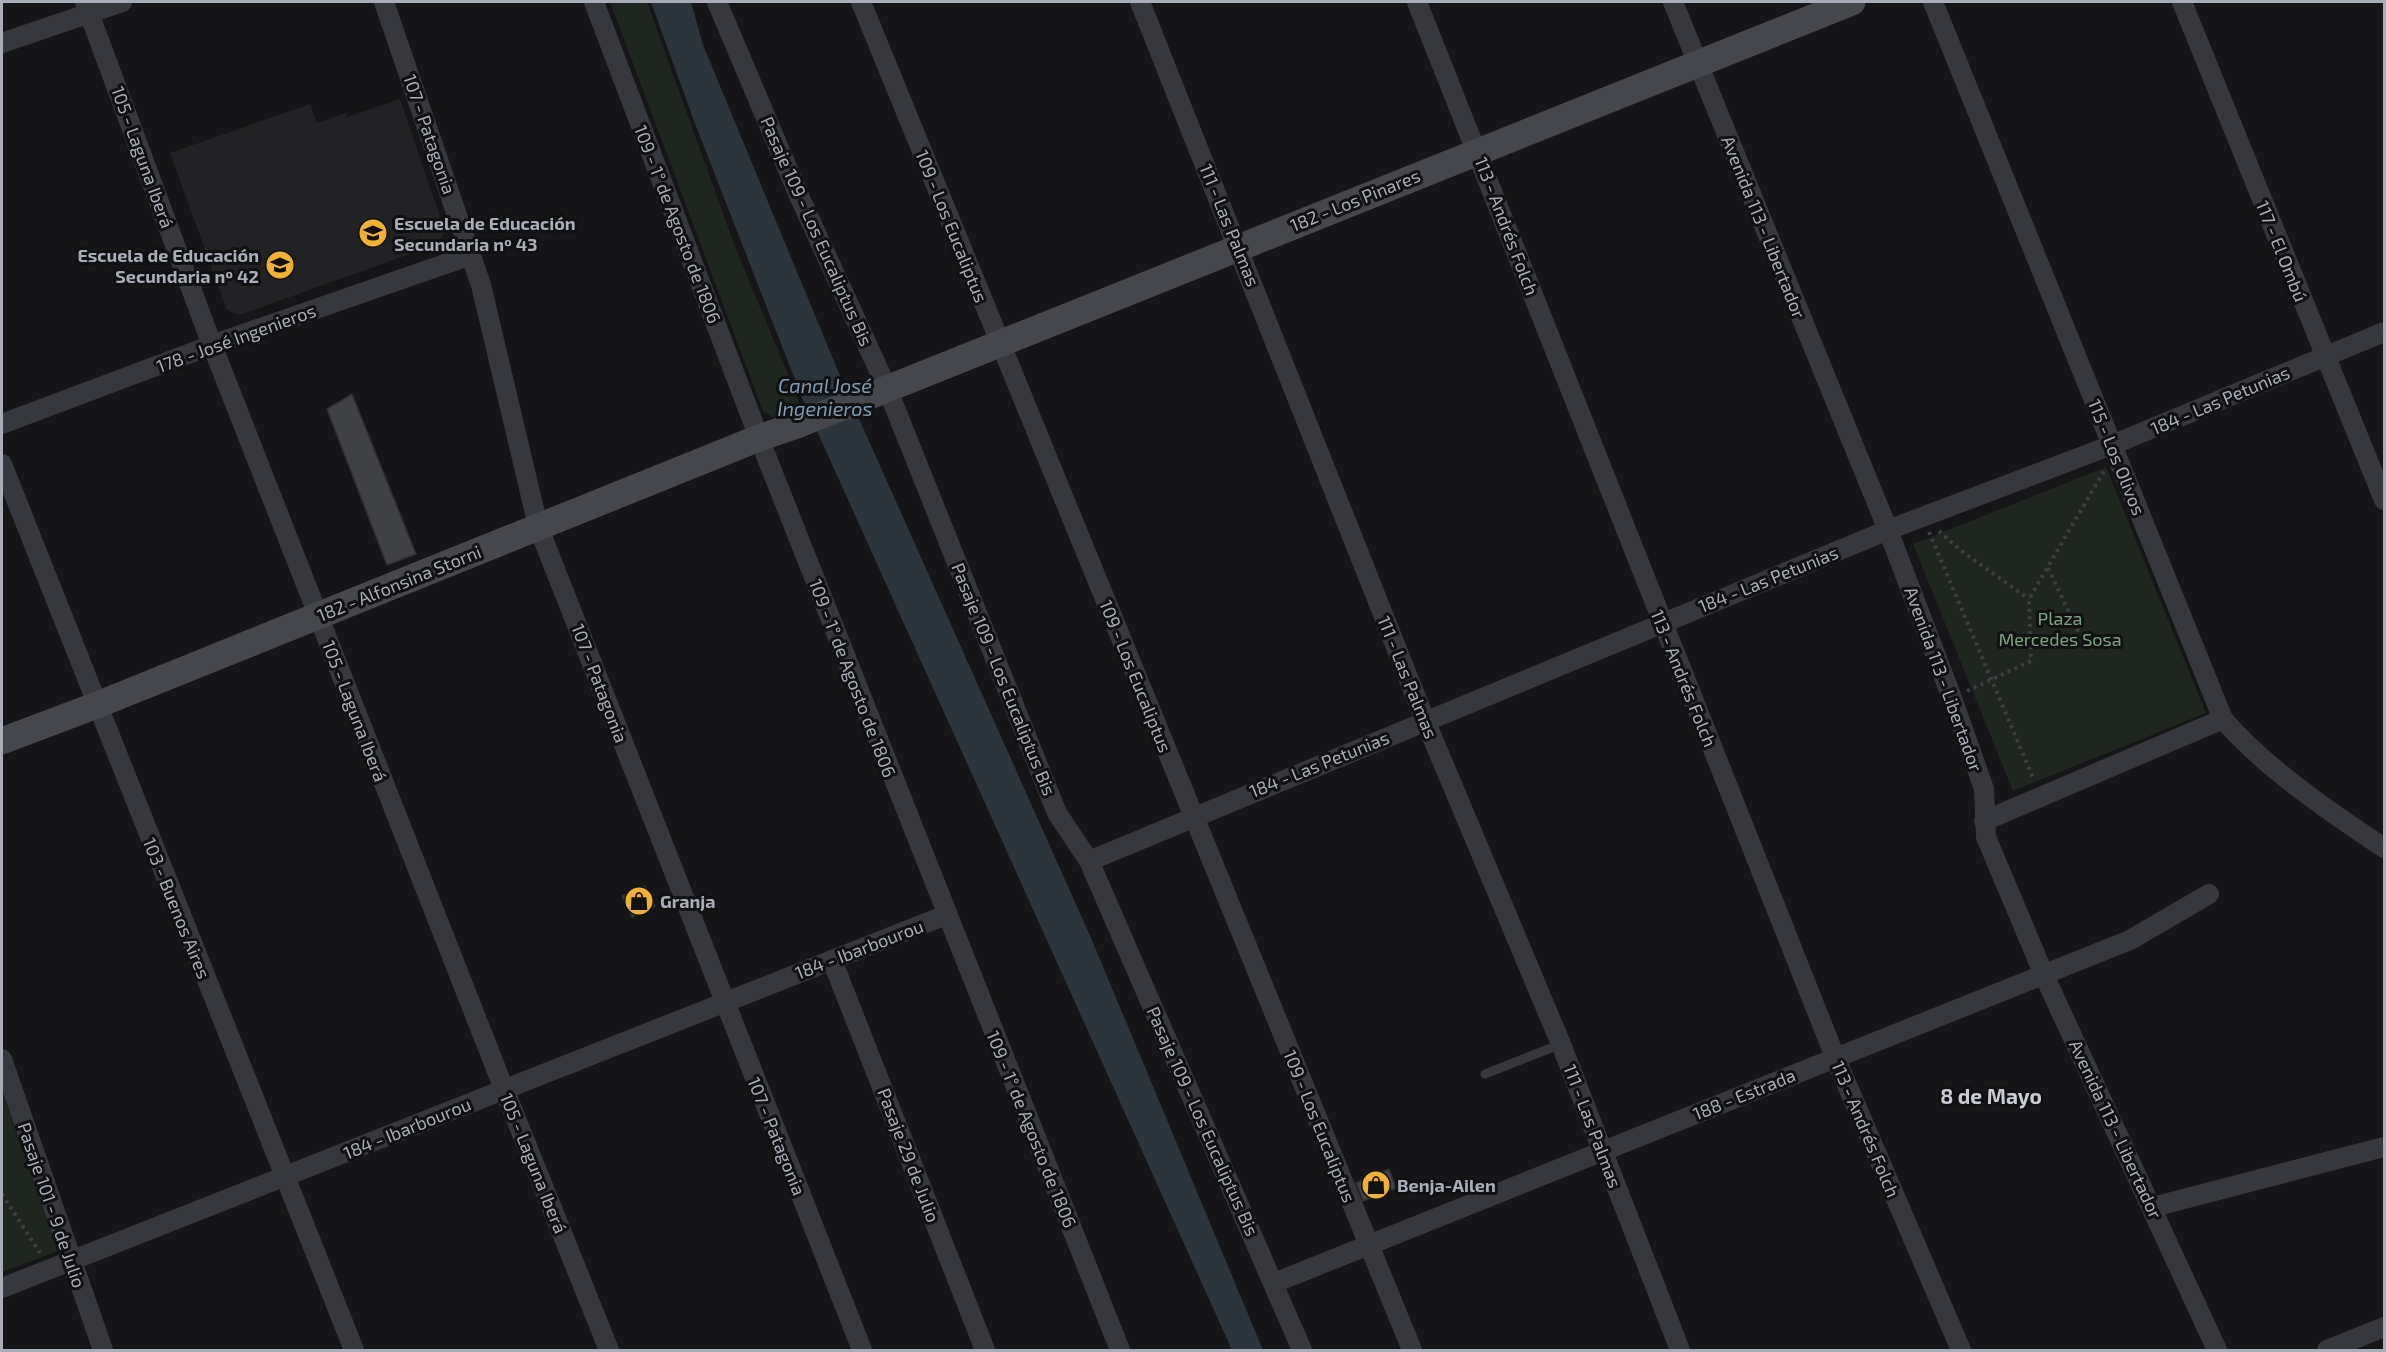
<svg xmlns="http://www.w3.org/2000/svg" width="2386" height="1352" font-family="'Exo 2',sans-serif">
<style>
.built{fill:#222225}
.green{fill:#1e261f}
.water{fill:#2c353c}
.building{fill:#404145;stroke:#303034;stroke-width:1.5}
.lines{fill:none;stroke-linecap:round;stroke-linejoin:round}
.path{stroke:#3d3f44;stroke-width:4;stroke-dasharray:3 4.5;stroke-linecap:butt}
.lane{stroke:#37383d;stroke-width:9}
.street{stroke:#37383d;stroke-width:20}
.secondary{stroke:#45474d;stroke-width:27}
.labels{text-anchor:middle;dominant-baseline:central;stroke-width:6;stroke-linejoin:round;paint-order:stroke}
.street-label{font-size:18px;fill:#a8adb8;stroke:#111113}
.poi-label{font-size:18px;font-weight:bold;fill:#a8adb8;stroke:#111113;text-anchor:start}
.park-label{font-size:18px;fill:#7fa381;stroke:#111113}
.water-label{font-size:20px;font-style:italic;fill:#7f9bb3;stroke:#111113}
.quarter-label{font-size:21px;font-weight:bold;fill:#c9ccd4;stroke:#111113}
</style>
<rect width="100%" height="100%" fill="#161618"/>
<path class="built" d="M400,99L445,231L438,244L239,315L227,310L170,153L310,104L317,123L346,113L347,117Z"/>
<g class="green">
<path d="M610,2H647L734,244L801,406L775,418L763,411Z"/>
<path d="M2106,467L2206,713L2013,791L1913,544Z"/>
<path d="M2,1091L58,1251L2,1272Z"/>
</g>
<path class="water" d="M651,2H691L703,45L843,383L1091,938L1263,1350H1232L803,400L694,121Z"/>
<g class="building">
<path d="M352,394L416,554L387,565L327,409Z"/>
<path d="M645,886L655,906L632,917L622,896Z"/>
<path d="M1389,1169L1396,1188L1363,1201L1356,1183Z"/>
</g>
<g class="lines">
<g class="path">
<path d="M1939,531L1960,550L2029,599"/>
<path d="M1929,532L2034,780"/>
<path d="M2048,568L2080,635L2116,649"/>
<path d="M1967,691L2031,661L2029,599L2104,471"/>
<path d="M2,1194L40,1253"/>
</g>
<path class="lane" d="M1485,1074L1561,1044"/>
<g class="street">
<path d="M85,2L212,345L504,1089L609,1350"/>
<path d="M384,2L481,285L538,526L862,1350"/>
<path d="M594,2L759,438L1120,1350"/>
<path d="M717,2L800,198L887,388L1057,813L1089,861L1302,1350"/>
<path d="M861,2L1412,1350"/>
<path d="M1140,2L1425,720L1561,1044L1680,1350"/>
<path d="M1417,2L1835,1057L1961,1350"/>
<path d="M1673,2L1888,530L1952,698L1984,789L1986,837L2044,975L2217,1350"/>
<path d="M1933,2L2223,719C2265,768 2330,812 2384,848"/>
<path d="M2182,2L2384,500"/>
<path d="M2,43L122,2"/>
<path d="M2,424L212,345L471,255"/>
<path d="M2,464L354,1350"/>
<path d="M1984,821L2223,719"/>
<path d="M1089,861L1888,530L2112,445L2384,332"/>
<path d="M832,960L985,1350"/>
<path d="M2,1059L103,1350"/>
<path d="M2153,1207L2384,1147"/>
<path d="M1274,1283L2130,940L2209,894"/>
<path d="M2,1288L946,915"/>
<path d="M2327,1350L2384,1327"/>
</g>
<path class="secondary" d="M2,741L97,705L759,438L797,425L1852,2"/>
</g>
<defs>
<g id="school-disc" transform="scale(1.5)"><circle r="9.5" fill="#f2b134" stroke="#111113"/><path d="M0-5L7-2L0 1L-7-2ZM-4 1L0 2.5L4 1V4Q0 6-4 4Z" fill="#111"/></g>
<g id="shop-disc" transform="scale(1.5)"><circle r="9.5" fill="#f2b134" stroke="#111113"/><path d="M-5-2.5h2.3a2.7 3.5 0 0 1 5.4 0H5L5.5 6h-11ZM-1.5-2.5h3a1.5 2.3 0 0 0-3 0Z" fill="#111"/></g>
</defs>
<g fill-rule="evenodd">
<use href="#school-disc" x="373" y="233"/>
<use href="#school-disc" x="280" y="265"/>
<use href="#shop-disc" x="639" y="901"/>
<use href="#shop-disc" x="1376" y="1185"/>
</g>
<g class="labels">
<g class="street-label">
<text transform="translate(430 134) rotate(71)">107 - Patagonia</text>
<text transform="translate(143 157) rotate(70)">105 - Laguna Iberá</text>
<text transform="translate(1355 200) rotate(-22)">182 - Los Pinares</text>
<text transform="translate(678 224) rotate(69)">109 - 1° de Agosto de 1806</text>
<text transform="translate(1230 225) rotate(68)">111 - Las Palmas</text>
<text transform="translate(952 226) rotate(68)">109 - Los Eucaliptus</text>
<text transform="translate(1507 226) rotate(69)">113 - Andrés Folch</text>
<text transform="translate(1764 227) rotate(68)">Avenida 113 - Libertador</text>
<text transform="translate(817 231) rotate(66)">Pasaje 109 - Los Eucaliptus Bis</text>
<text transform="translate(2282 251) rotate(68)">117 - El Ombú</text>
<text transform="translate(236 338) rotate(-20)">178 - José Ingenieros</text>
<text transform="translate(2220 400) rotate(-23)">184 - Las Petunias</text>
<text transform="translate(2117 457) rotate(68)">115 - Los Olivos</text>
<text transform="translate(1768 579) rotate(-22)">184 - Las Petunias</text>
<text transform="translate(399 583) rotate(-22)">182 - Alfonsina Storni</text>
<text transform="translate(1136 676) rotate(68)">109 - Los Eucaliptus</text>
<text transform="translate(1408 677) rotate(68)">111 - Las Palmas</text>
<text transform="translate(853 678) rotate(69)">109 - 1° de Agosto de 1806</text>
<text transform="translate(1684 678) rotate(68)">113 - Andrés Folch</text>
<text transform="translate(1004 679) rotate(68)">Pasaje 109 - Los Eucaliptus Bis</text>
<text transform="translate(1944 679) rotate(70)">Avenida 113 - Libertador</text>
<text transform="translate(600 683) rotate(69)">107 - Patagonia</text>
<text transform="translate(355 711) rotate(69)">105 - Laguna Iberá</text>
<text transform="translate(1319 764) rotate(-22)">184 - Las Petunias</text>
<text transform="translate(177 908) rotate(68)">103 - Buenos Aires</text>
<text transform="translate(859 949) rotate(-21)">184 - Ibarbourou</text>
<text transform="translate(1744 1094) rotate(-22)">188 - Estrada</text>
<text transform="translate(1203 1121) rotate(66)">Pasaje 109 - Los Eucaliptus Bis</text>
<text transform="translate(1320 1126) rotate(68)">109 - Los Eucaliptus</text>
<text transform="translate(1593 1126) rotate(69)">111 - Las Palmas</text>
<text transform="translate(407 1128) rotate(-22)">184 - Ibarbourou</text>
<text transform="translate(1032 1129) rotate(68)">109 - 1° de Agosto de 1806</text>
<text transform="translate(1866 1129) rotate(67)">113 - Andrés Folch</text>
<text transform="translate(2116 1129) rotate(65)">Avenida 113 - Libertador</text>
<text transform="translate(777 1136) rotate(68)">107 - Patagonia</text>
<text transform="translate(909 1155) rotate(69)">Pasaje 29 de Julio</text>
<text transform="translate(534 1163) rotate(68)">105 - Laguna Iberá</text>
<text transform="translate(52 1205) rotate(71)">Pasaje 101 - 9 de Julio</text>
</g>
<g class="poi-label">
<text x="394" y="223">Escuela de Educación<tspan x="394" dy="21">Secundaria nº 43</tspan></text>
<text x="259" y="255" text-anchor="end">Escuela de Educación<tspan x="259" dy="21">Secundaria nº 42</tspan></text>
<text x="660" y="901">Granja</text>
<text x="1397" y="1185">Benja-Ailen</text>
</g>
<g class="park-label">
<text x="2060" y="618">Plaza<tspan x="2060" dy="21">Mercedes Sosa</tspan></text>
</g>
<g class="water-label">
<text x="825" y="385">Canal José<tspan x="825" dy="23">Ingenieros</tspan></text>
</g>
<g class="quarter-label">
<text x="1991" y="1095">8 de Mayo</text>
</g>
</g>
<rect width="2386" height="1352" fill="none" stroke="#a8adb8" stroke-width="6"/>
</svg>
